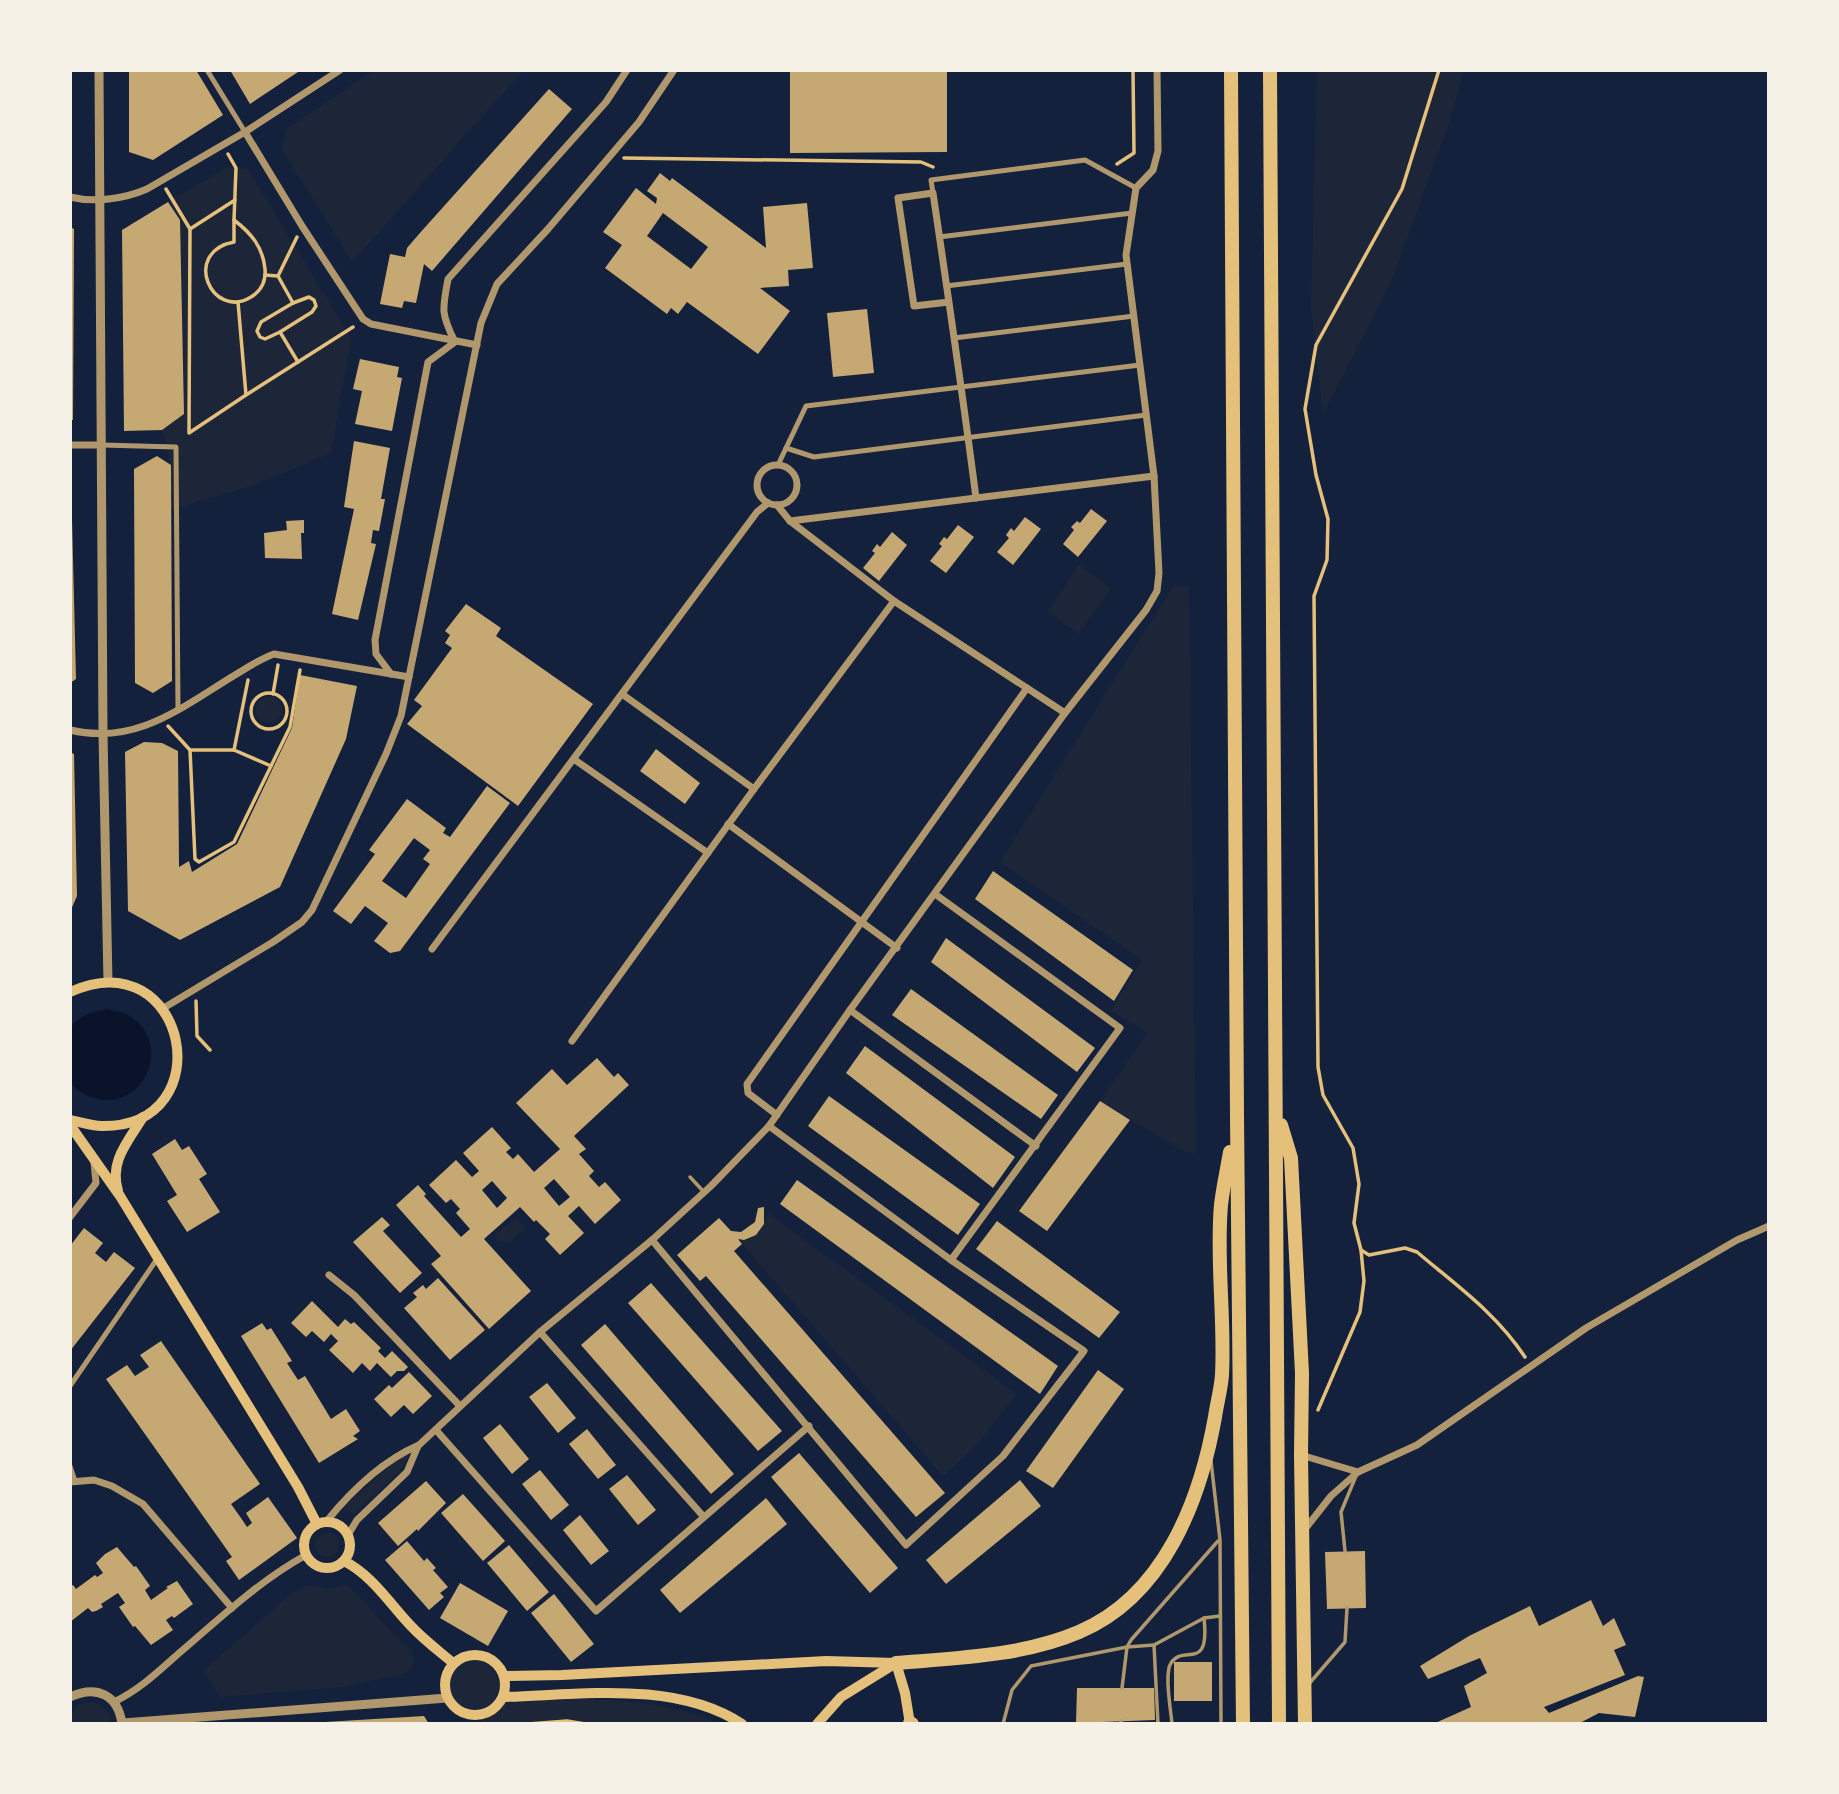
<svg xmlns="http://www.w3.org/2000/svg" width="1839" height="1794" font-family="'Work Sans',sans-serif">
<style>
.green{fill:#1d2539}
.water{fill:#0b132b}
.building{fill:#c6a872;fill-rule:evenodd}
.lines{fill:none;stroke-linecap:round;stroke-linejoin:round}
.path{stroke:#e5c07b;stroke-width:3.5}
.service{stroke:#b1986c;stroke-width:3.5}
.pedestrian{stroke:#b1986c;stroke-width:5}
.minor{stroke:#b1986c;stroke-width:7}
.tertiary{stroke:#b1986c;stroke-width:9}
.secondary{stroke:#e5c07b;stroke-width:10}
.motorway{stroke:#e5c07b;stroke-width:14}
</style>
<rect width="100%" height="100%" fill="#14213d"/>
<g class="green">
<path d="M374,70H524L352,262L282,149L286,129Z"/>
<path d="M1317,70H1464L1450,120L1392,280L1323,415L1311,307Z"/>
<path d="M227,167L248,169L351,338L331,453L254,485L172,509L171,465L162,430L168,202Z"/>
<path d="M1079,565L1111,588L1079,634L1047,612Z"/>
<path d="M1173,586H1189L1196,1153L1185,1152L1100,1101L1147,1033L1111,1011L1142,960L1000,862Z"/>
<circle cx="269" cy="710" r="13"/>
<path d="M769,1214L1017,1394L976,1446L943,1476L738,1239C757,1240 759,1227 769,1214Z"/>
<path d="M516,1217L526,1228L510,1243L500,1242L494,1236Z"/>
<path d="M410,1454L400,1471L354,1515L343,1508L396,1461Z"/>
<circle cx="327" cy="1545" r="12"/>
<path d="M347,1584L411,1651L414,1663L407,1673L341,1687L220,1697L203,1671L289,1595L307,1585L332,1589Z"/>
<circle cx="474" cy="1685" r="25"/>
<path d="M503,1697C565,1699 664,1695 718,1724H481L485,1714Z"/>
<path d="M89,1702C102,1703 110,1710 111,1724H70C70,1710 75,1704 89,1702Z"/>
</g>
<path class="water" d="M107,1009C114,1011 122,1011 128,1015C173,1040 147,1110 97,1099C86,1096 76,1091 70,1082V1028C79,1015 92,1012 107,1009Z"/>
<g class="building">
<path d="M129,70H196L223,115L153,160L129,152Z"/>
<path d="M230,70H301L250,104Z"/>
<path d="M790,70H947V152L790,153Z"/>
<path d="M549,89L572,109L432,271L424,264L416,303L404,301L402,308L380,304L390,254L405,257L407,248L419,234Z"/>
<path d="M660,173L670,181L672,178L766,248L763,207L807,203L813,268L788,270L789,286L760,288L790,311L758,354L687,302L678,314L671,308L667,314L605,268L622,245L603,232L636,188L656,204L657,198L647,191ZM663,213L708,247L691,269L647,236Z"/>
<path d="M168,202L180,220L184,414L162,430L124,431L122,230Z"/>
<path d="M70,227L74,229L73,420H70Z"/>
<path d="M867,309L874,373L833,377L827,313Z"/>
<path d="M360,359L399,367L397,377L402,378L392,431L355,424L362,391L353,389Z"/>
<path d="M354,441L390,448L381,499H385L379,531L373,530L371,543L376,544L358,620L332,614L354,509L344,507Z"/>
<path d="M157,456L171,465L172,681L153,693L135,683L134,469Z"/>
<path d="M1091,509L1107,521L1078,557L1063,544L1074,530L1071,527L1077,521L1080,523Z"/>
<path d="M1025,517L1041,529L1013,565L997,552L1009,538L1006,535L1011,528L1014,531Z"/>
<path d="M70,519H72L76,679L70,683Z"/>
<path d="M304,520V533H301L302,559L265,558L264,533L287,530L286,521Z"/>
<path d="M958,525L974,537L946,573L930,561L942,546L939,544L944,537L947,539Z"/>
<path d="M892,532L907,545L879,581L863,568L875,553L872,551L877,544L880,547Z"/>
<path d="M466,604L501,628L496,636L593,704L518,806L407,724L422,706L414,700L452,648L445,643L450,635L445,631Z"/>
<path d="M300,675L357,686L346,739L280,887L180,940L128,911L125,752L144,742L162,743L178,751L179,867L189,861L192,872L237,844L292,728Z"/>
<path d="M656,749L700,783L685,804L640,771Z"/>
<path d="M70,752L74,754L77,896L70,912Z"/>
<path d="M487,786L510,803L400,951L390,953L374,941L388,923L365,906L351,924L333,911L375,854L369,850L407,799L446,828L443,833L450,837ZM414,838L430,850L423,859L430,864L406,898L382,881Z"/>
<path d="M993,871L1133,970L1114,1001L975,899Z"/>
<path d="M946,938L1095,1048L1077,1072L931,962Z"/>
<path d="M911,989L1058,1095L1041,1119L892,1015Z"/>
<path d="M865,1046L1015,1157L993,1188L846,1073Z"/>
<path d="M597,1058L614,1077L618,1073L629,1085L574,1136L586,1149L579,1154L594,1171L589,1176L599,1187L605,1182L621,1200L595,1224L579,1206L568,1216L584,1233L560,1255L545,1239L550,1234L536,1220L534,1222L520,1207L484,1239L531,1291L489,1329L431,1264L441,1256L396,1205L418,1185L426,1194L424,1196L461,1237L470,1229L456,1213L460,1209L451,1199L446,1203L429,1185L456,1160L472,1177L479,1171L463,1153L492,1127L511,1148L506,1152L513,1159L518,1154L534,1172L560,1149L516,1103L552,1069L567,1085ZM554,1179L570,1197L559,1206L544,1188ZM492,1181L507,1198L497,1208L482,1190Z"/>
<path d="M829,1096L980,1204L958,1235L808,1126Z"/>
<path d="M1100,1101L1130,1120L1047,1231L1019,1211Z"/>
<path d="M175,1139L182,1150L189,1146L207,1174L199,1179L220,1212L187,1232L167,1201L177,1195L152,1154Z"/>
<path d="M797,1180L1058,1366L1040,1394L780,1204Z"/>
<path d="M764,1207V1224L756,1235L744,1240L738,1239L742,1244L734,1251L945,1493L916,1517L706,1276L700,1281L677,1255L719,1218L731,1231L741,1232L755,1222L758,1208Z"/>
<path d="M382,1217L390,1225L383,1231L422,1273L400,1293L353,1242Z"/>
<path d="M997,1221L1120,1312L1099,1338L976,1249Z"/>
<path d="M84,1228L103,1243L95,1253L106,1262L114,1252L135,1268L70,1351V1246Z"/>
<path d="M438,1278L485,1330L450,1360L404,1308L417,1297L413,1293L423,1285L426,1289Z"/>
<path d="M651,1283L782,1431L758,1451L628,1303Z"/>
<path d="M312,1301L338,1327L345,1319L351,1324L354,1322L381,1348L378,1351L385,1358L392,1351L408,1367L404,1371H397L391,1377L377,1363L370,1371L362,1363L353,1373L329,1350L338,1341L331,1334L324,1342L312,1331L306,1337L291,1323Z"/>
<path d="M262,1323L267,1330L271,1328L292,1361L287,1363L298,1380L305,1376L331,1419L346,1409L360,1431L353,1436L358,1439L319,1463L241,1336Z"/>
<path d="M605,1324L734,1474L711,1494L581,1345Z"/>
<path d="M161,1341L260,1484L231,1504L241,1518L247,1527L252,1523L246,1513L268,1497L297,1538L239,1580L226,1561L232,1557L106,1379L127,1365L135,1376L149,1367L140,1355Z"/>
<path d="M1098,1370L1124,1389L1053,1488L1026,1471Z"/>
<path d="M409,1372L432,1396L413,1414L404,1405L391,1417L374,1399L389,1385L392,1388Z"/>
<path d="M547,1383L576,1418L558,1433L529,1397Z"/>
<path d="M500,1424L529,1459L512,1474L483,1438Z"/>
<path d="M587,1429L616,1465L598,1479L569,1444Z"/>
<path d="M799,1453L898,1568L870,1593L771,1477Z"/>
<path d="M540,1470L569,1505L551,1520L522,1484Z"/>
<path d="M627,1475L656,1510L638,1525L609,1489Z"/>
<path d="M1020,1480L1041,1506L946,1584L926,1560Z"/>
<path d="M426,1481L446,1503L418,1531L417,1529L398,1546L378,1523Z"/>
<path d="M463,1494L505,1541L483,1561L441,1513Z"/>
<path d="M766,1498L787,1524L680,1613L660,1590Z"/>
<path d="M580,1515L609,1551L591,1565L563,1530Z"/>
<path d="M407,1541L424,1561L427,1558L436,1568L433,1570L448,1587L440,1593L444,1597L429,1610L385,1560Z"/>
<path d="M509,1545L549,1592L527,1611L487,1563Z"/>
<path d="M117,1547L134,1567L136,1566L148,1583L150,1586L145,1590L151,1600L168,1588L166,1587L177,1581L193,1604L174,1618L172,1616L166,1620L173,1630L151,1645L135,1626L133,1627L119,1607L125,1603L118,1593L101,1604L103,1607L96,1611L92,1612L88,1608L70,1622V1587L73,1585L76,1589L95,1575L97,1577L103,1573L96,1563L105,1554Z"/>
<path d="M1365,1551L1366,1608L1327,1609L1325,1552Z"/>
<path d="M460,1583L508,1611L488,1646L440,1618Z"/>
<path d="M554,1594L594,1644L571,1662L531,1613Z"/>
<path d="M1591,1600L1603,1626L1614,1618L1626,1645L1614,1650L1625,1675L1544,1707L1549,1713L1638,1676L1644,1677L1635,1717L1599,1713L1578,1724H1433L1471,1707L1464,1686L1487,1673L1480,1658L1428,1679L1420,1666L1469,1636L1530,1606L1539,1626Z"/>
<rect x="1174" y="1662" width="38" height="39"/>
<path d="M1077,1688H1154L1155,1720L1076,1723Z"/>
<path d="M424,1716L429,1724H325V1722Z"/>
</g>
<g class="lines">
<g class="path">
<path d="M228,154L236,168L234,220"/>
<path d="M624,158L921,162L933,167"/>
<path d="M1117,164L1134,153L1133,70"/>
<path d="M166,189L190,229L189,433L246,395L238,302"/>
<path d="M234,220C251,233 263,247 265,269C266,281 261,291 251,297C212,321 181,252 234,242Z"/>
<path d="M190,229L235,200"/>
<path d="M297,237L278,276L293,303L261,322L257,331L260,337L265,339L280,332L298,362"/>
<path d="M265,275L278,276"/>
<path d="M280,332L312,312L316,306L314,300L309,297L293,303"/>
<path d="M246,395L353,327"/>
<circle cx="269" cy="711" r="18"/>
<path d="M273,694L278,665"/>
<path d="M168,726L190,750H234L271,766"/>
<path d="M190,750L195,859L199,862L234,842L290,727L300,670"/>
<path d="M234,750L248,680"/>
<path d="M196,1001L197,1036L210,1050"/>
<path d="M1361,1250L1369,1255L1405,1248L1417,1252C1457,1286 1496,1313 1525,1357"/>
<path d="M1318,1410L1360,1312L1364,1281L1361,1250L1354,1223L1359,1184L1353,1148L1323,1095L1318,1067L1314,596L1327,560L1328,519L1316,475L1305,409L1316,345L1402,189L1439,70"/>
<path d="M528,1724L567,1721L585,1724"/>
</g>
<g class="service">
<path d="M690,1177L704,1192"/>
<path d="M1211,1461L1220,1540L1221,1724"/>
<path d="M1345,1551L1341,1512L1356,1476"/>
<path d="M1154,1645L1158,1724"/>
<path d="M1308,1685L1345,1642L1347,1608"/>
<path d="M1122,1688L1127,1647L1131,1640L1218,1541"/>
<path d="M1121,1721V1724"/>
<path d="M1003,1724L1012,1690L1031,1666L1127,1647L1154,1645L1204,1618L1220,1616"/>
<path d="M1172,1724C1171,1711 1164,1673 1171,1663C1183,1643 1210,1674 1204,1618"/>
</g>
<g class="pedestrian">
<path d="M207,70L245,132"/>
<path d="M933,193L931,180L1085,160L1136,188"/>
<path d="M939,237L1132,213"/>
<path d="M946,286L1127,264"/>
<path d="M954,338L1134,316"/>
<path d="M102,445L176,447L178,709"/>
<path d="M786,448L814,457L1146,415"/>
<path d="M778,465L806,406L1140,365"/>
<path d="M70,1386L157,1259"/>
<path d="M70,1466L75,1481"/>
</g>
<g class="minor">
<path d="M245,132L302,226L363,319L371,324L477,345"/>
<path d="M70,197C94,203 124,199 147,189L245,132L340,70"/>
<path d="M949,302L914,306L898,198L933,193C948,295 963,396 976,498"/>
<path d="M70,445H102"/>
<circle cx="777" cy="485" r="20"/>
<path d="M777,505L790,521L894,601L1065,713"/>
<path d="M790,521L1154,476"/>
<path d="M391,674L376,654L375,640L428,362L455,342C441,314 442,310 448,279L606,102L627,70"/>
<path d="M622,694L754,789"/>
<path d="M70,730C136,746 182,707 235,675C248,667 260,659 274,654L409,677"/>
<path d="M575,760L708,853"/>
<path d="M728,824L897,948"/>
<path d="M935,894L1120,1028L951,1260"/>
<path d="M432,949L757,512L768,503"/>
<path d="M162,1009L273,942L302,922L312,910L386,754L401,716L481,323L497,284L548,229L639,122L674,70"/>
<path d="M850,1010L1036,1146"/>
<path d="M572,1041L754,789L894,601"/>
<path d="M777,1115L748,1093L747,1084L1027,688"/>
<path d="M70,1217L96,1183L94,1163"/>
<path d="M652,1240L906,1545L1003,1456L1084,1351L951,1260L769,1126"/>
<path d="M329,1275L354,1295L460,1406"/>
<path d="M540,1332L703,1516"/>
<path d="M436,1430L596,1611L809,1426"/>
<path d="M1301,1455L1358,1472"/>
<path d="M70,1482L94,1480L112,1486L143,1504L232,1608"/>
<path d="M326,1522C351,1491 382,1461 419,1445L540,1332L652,1240L711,1186L769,1126L850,1010L1065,713L1146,610L1157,591L1159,573L1154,476L1126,255L1136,188L1153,170L1158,151L1157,70"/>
<path d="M1305,1529L1331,1496L1358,1472L1417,1445L1586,1328L1737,1240L1769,1226"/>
<path d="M348,1535L357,1520L407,1472L418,1446"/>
<path d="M114,1702C139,1690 158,1672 178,1654C219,1619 259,1581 306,1555"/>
</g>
<g class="tertiary">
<path d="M99,70L103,734L108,982"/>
<path d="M70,1697C96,1685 118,1694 122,1724"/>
<path d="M123,1723L447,1698"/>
</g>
<g class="secondary">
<path d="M70,992C187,939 224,1127 102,1126C91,1126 80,1122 70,1120"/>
<path d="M70,1125L120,1196L298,1487L317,1524"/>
<path d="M118,1191C109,1161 128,1142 143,1117"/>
<circle cx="327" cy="1545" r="23"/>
<path d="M344,1561C372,1575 390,1604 411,1626C424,1640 439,1651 453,1663"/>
<circle cx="475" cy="1685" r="30"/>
<path d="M896,1663L905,1693L910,1724"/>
<path d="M504,1676L562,1675L826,1661L896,1663"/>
<path d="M503,1697C580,1695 675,1680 742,1724"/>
<path d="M817,1724L841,1697L896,1663"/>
</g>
<g class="motorway">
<path d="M1231,70L1237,1117L1243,1724"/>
<path d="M1270,70L1279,1724"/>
<path d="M1281,1125L1291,1158L1302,1373L1301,1455L1305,1724"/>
<path d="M896,1663C957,1658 1023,1656 1079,1632C1164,1596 1200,1501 1215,1417C1217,1403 1221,1389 1222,1375C1225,1319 1216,1260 1221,1205C1223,1187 1227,1170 1230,1152"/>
<path d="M910,1723L912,1724"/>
</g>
</g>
<rect width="1839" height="1794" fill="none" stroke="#f6f1e7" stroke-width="144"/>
</svg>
